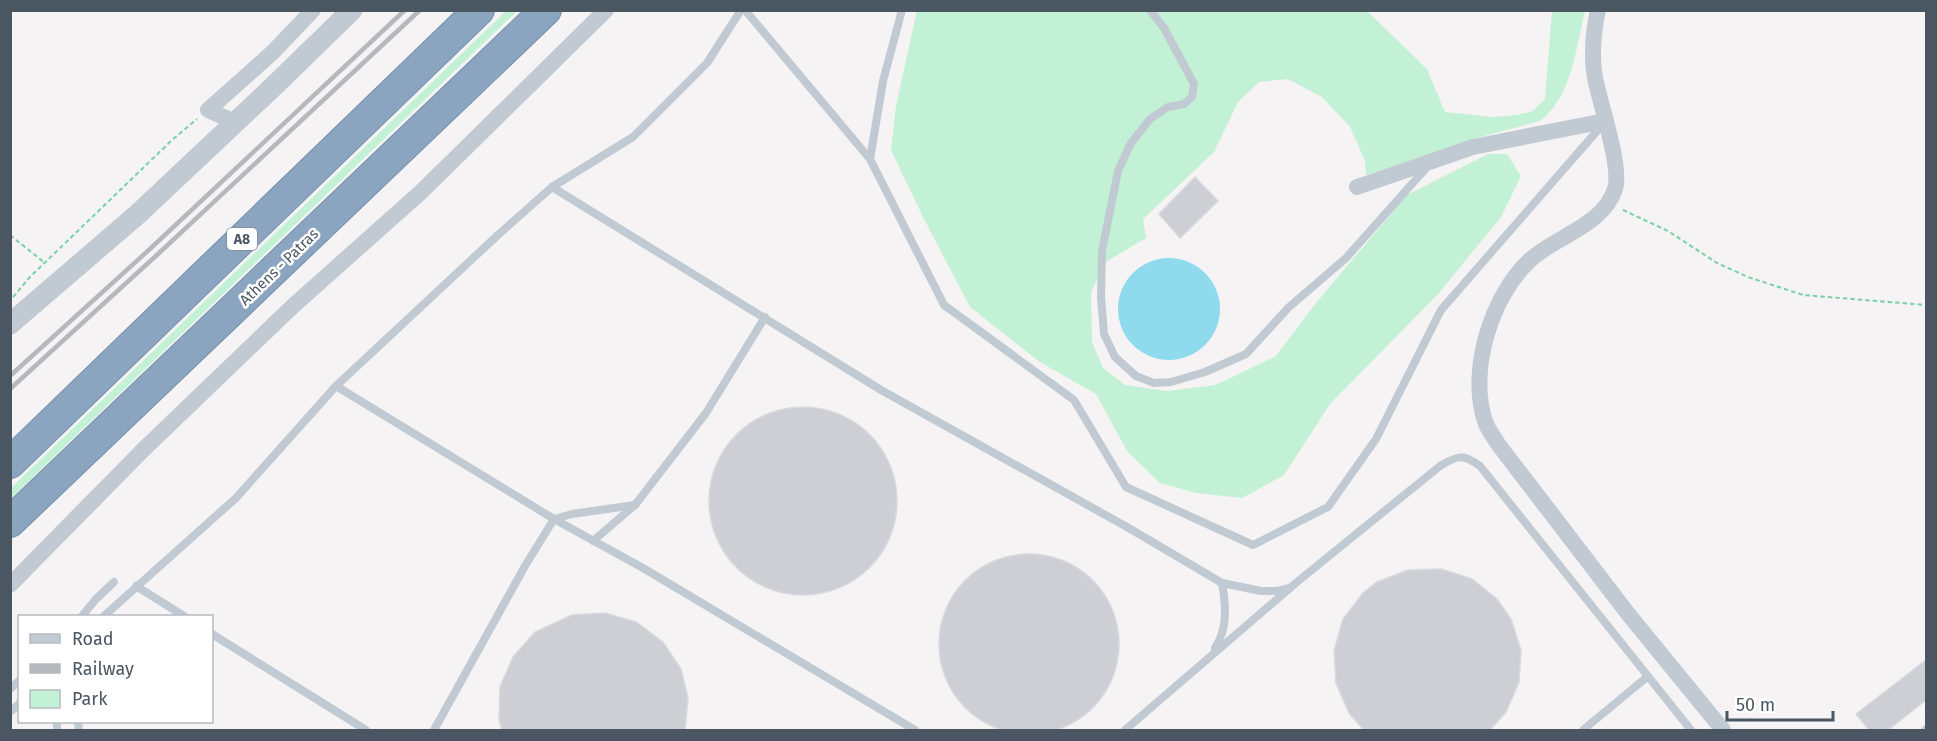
<svg xmlns="http://www.w3.org/2000/svg" width="1937" height="741" font-family="'Fira Sans',sans-serif">
<style>
.green{fill:#c3f1d5}
.water{fill:#90daee}
.building{fill:#cdcfd5;stroke:#d7d9de;stroke-width:1.5}
.lines{fill:none;stroke-linecap:round;stroke-linejoin:round}
.motorway-casing{stroke:#7690ad;stroke-width:32}
.path{stroke:#7ad0a6;stroke-width:2;stroke-dasharray:4.5 3;stroke-linecap:butt}
.service{stroke:#c1cad2;stroke-width:8}
.minor{stroke:#c1cad2;stroke-width:16}
.tertiary{stroke:#c1cad2;stroke-width:21}
.motorway{stroke:#8ba5c1;stroke-width:30}
.rail{stroke:#b5b8bd;stroke-width:4.5}
.labels{text-anchor:middle;dominant-baseline:central;stroke-width:5;stroke-linejoin:round;paint-order:stroke}
.shield{fill:#fff;stroke:#808990;stroke-width:1.5}
.shield-label{font-size:14px;font-weight:bold;fill:#4a5661}
.street-label{font-size:15px;fill:#4a5661;stroke:#fff}
</style>
<rect width="100%" height="100%" fill="#f5f3f3"/>
<g class="green">
<path d="M506,11H517L11,498V488Z"/>
<path d="M917,11H1367L1427,69L1445,112L1493,117L1518,115L1533,111L1545,99L1552,11H1585C1576,47 1572,97 1540,121L1480,137L1366,175L1365,161L1350,127L1322,97L1288,79L1259,82L1238,102L1214,152L1143,219L1146,238L1104,263L1091,293L1092,342L1103,368L1125,385L1167,391L1216,385L1276,356L1316,303L1407,195L1488,154H1507L1521,176L1501,217L1439,293L1330,404L1284,475L1242,498L1196,493L1160,483L1127,451L1096,394L1040,362L970,307L923,217L891,150L896,106Z"/>
</g>
<circle class="water" cx="1169" cy="309" r="51"/>
<g class="building">
<path d="M1195,177L1218,201L1180,238L1159,214Z"/>
<circle cx="803" cy="501" r="94"/>
<circle cx="1029" cy="644" r="90"/>
<path d="M1441,569L1472,579L1497,599L1511,619L1521,650L1519,682L1506,712L1490,730H1364L1349,713L1336,683L1334,651L1343,619L1363,593L1377,582L1408,570Z"/>
<path d="M605,613L636,622L663,642L681,669L688,698L685,730H502L499,720L500,687L513,657L535,632L572,615Z"/>
<path d="M1926,660V700L1888,730H1869L1856,714Z"/>
</g>
<g class="lines">
<g class="motorway-casing">
<g id="motorway">
<path d="M10,463L479,10"/>
<path d="M10,522L546,10"/>
</g>
</g>
<g class="path">
<path d="M1623,210L1668,231L1717,263L1748,277L1803,295L1926,305"/>
<path d="M10,235L45,263"/>
<path d="M13,297L30,277L172,140L197,119"/>
</g>
<g class="service">
<path d="M745,10L870,159L944,305L1074,400L1126,487L1253,545L1328,507L1376,439L1441,310L1604,123"/>
<path d="M1150,10L1164,28L1194,84L1192,97L1184,104L1168,107L1150,119L1131,143L1118,171L1102,251L1101,297L1104,334L1115,357L1136,376L1154,383L1171,382L1205,372L1246,354L1288,308L1346,258L1428,166"/>
<path d="M870,159L883,81L902,10"/>
<path d="M552,187L881,390L1127,527L1222,583L1261,591H1277L1290,588"/>
<path d="M336,386L554,519L643,568L915,730"/>
<path d="M593,541L635,505L706,413L765,317"/>
<path d="M136,586L184,616"/>
<path d="M82,616L96,599L114,582"/>
<path d="M104,616L236,498L336,386L499,234L552,187L633,137L707,63L741,10"/>
<path d="M212,634L366,730"/>
<path d="M1215,648C1228,628 1226,606 1222,583"/>
<path d="M10,689L20,680"/>
<path d="M10,712L20,703"/>
<path d="M57,722V730"/>
<path d="M78,722L79,730"/>
<path d="M434,730L525,566L554,519L572,514L635,505"/>
<path d="M1125,730L1297,582L1440,466C1458,455 1463,454 1480,466L1691,730"/>
<path d="M1583,730L1647,677"/>
<path d="M1925,730L1926,729"/>
</g>
<g class="minor">
<path d="M1598,10C1593,33 1591,55 1595,78C1600,103 1622,168 1615,189C1603,226 1556,236 1530,260C1491,296 1467,373 1486,424C1489,431 1494,437 1498,444L1629,615L1723,730"/>
<path d="M235,122L208,110L273,52L313,10"/>
<path d="M1357,187L1473,147L1605,121"/>
<path d="M10,585L143,450L293,306L421,192L606,10"/>
</g>
<path class="tertiary" d="M10,324L138,214L276,84L352,10"/>
<use href="#motorway" class="motorway"/>
<g class="rail">
<path d="M10,376L151,248L405,10"/>
<path d="M10,389L158,254L420,10"/>
</g>
</g>
<g class="labels">
<rect class="shield" x="227" y="228" width="30" height="22" rx="4.5"/>
<g class="shield-label">
<text x="242" y="239">Α8</text>
</g>
<g class="street-label">
<text transform="translate(279 267) rotate(-44)">Athens - Patras</text>
</g>
</g>
<rect width="1937" height="741" fill="none" stroke="#4a5661" stroke-width="24"/>
<rect x="18" y="615" width="195" height="108" fill="#ffffff" stroke="#b7bbc0" stroke-width="1.5"/>
<rect x="30" y="634" width="30" height="9" fill="#c1cad2" stroke="#b7bbc0" stroke-width="1.5"/>
<text x="72" y="645" font-size="18" fill="#4a5661">Road</text>
<rect x="30" y="664" width="30" height="9" fill="#b5b8bd" stroke="#b7bbc0" stroke-width="1.5"/>
<text x="72" y="675" font-size="18" fill="#4a5661">Railway</text>
<rect x="30" y="690" width="30" height="18" fill="#c3f1d5" stroke="#b7bbc0" stroke-width="1.5"/>
<text x="72" y="705" font-size="18" fill="#4a5661">Park</text>
<path d="M1727 711v9h106v-9" fill="none" stroke="#4a5661" stroke-width="3"/>
<text x="1736" y="711" font-size="18" fill="#4a5661" stroke="#ffffff" stroke-width="4.5" paint-order="stroke">50 m</text>
</svg>
